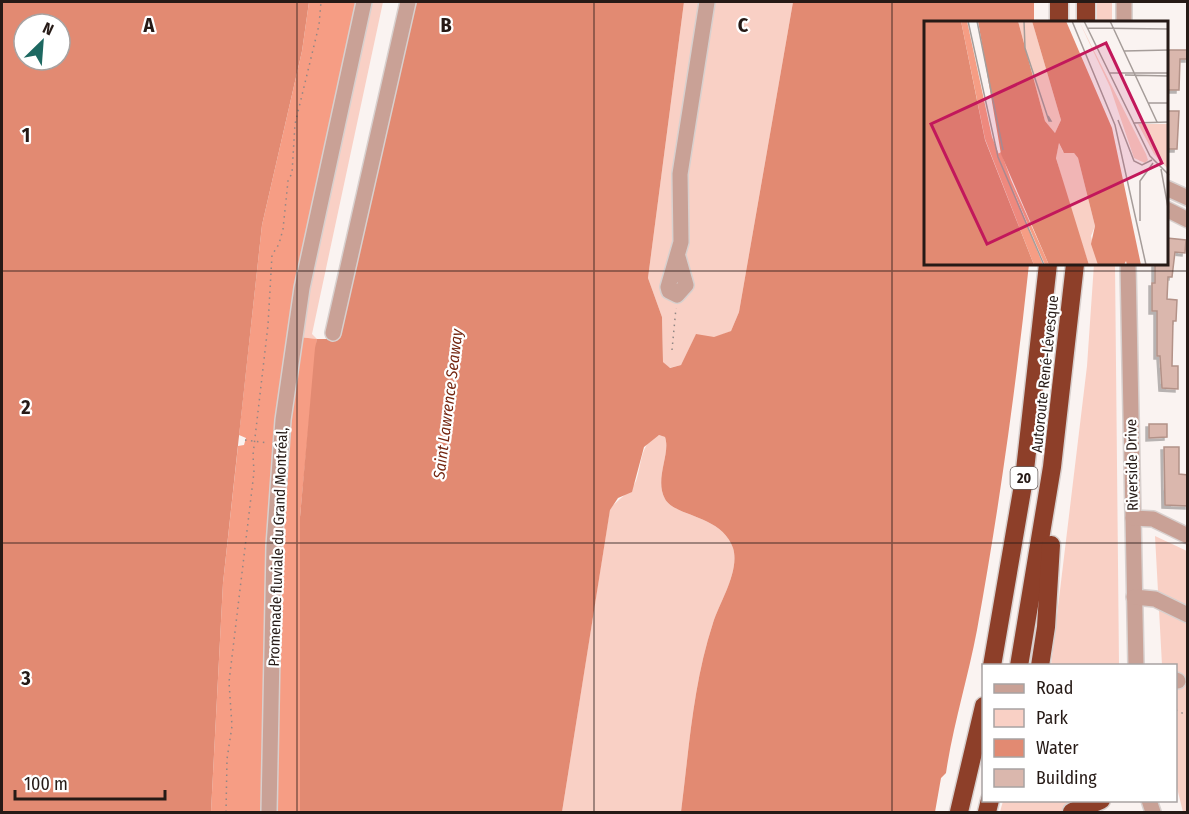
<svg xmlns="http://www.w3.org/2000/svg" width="1189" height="814" font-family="'Fira Sans Condensed',sans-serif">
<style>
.green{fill:#f9d0c5}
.forest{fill:#f69d84}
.water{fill:#e28a72;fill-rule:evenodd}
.building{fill:#dab7ad;stroke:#b39288;stroke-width:1.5;filter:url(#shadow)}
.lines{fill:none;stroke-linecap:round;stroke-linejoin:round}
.minor-casing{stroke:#d8d0ce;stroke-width:18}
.highway-casing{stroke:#d8d0ce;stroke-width:21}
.path{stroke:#918785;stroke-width:1.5;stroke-dasharray:1.5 4.5;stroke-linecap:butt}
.minor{stroke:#c9a196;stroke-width:15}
.highway{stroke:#8d3f29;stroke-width:18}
.grid{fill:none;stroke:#261a16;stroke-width:1.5;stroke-opacity:0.55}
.labels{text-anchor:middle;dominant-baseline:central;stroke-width:4.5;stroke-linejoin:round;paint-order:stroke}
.shield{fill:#fff;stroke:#675f5c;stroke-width:1.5}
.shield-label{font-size:14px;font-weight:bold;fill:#261a16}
.street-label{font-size:15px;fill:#261a16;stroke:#fff}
.water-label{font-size:16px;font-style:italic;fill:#742610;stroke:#fff}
.inset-road{fill:none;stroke:#a59c99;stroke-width:1.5}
.view{fill:#c2185b;fill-opacity:0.15;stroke:#c2185b;stroke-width:3}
.inset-edge{fill:none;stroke:#261a16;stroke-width:3}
.grid-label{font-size:20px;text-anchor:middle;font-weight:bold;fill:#261a16;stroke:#fff;stroke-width:4.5;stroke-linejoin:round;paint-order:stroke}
</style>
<defs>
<filter id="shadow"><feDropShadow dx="-3" dy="3" stdDeviation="0" flood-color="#0004"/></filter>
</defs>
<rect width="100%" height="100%" fill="#faf3f1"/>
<g class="green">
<path d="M370,2H383L312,334L317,339L299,337Z"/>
<path d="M684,2H793L739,312L731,331L714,338L696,335L681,365L669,368L663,362L662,317L648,278Z"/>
<rect x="1097" y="2" width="15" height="20"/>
<path d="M1094,264H1115L1119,665H1051L1087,366Z"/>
<path d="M659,435L665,437C671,454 654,479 665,499C675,517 722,515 733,548C740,571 720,601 713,623C693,684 689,749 681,812H562L610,509C617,500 632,491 636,481C642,464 640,442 659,435Z"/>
<path d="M1155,536L1187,551V812H1183L1176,784V666L1162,665Z"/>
<path d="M1003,801H1081L1060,812H1000Z"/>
</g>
<g class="forest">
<path d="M309,2H359L291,323L264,812H211L223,583L238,446L244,445L246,438L239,435L262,225L302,51Z"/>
<path d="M299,337L317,339L300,517V812H274L288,416Z"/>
</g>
<g class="water">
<path d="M2,2H309L302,51L262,225L223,583L211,812H2ZM24,24H60V60H24Z"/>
<path d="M414,2H684L648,278L662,317L663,362L670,368L681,365L696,334L714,337L731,331L739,312L793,2H1034V22H925V264H1029C1016,387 999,509 977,630C968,678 953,725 946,773L941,778L935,812H681C689,749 693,684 713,623C720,601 740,571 733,548C722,515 675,517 665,499C654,479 671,454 665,437L659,435L644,447L632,492L618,498L610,510L562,812H300V517L315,348L317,339H334Z"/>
</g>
<g class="building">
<path d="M1167,50H1188V59H1180L1179,90H1167Z"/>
<path d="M1167,111H1179L1177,149H1167Z"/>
<path d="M1167,238L1186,240L1185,253L1175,252L1172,277H1168L1167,299L1177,300L1176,321H1173L1172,366H1178V389L1162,388L1160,356H1157V311H1152V283H1155V264H1167Z"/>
<path d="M1149,424H1167V437L1149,438Z"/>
<path d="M1164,447H1179V474L1188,475V506L1165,505Z"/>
</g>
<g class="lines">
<g class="minor-casing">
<g id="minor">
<path d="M1124,2V22"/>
<path d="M1166,188L1188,198"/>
<path d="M1166,209L1188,220"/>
<path d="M678,257L686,285L677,295L669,291L668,287L681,242L680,174L707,2"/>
<path d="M1128,264L1136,666"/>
<path d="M333,333L408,2"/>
<path d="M1133,518L1153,519L1188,536"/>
<path d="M1134,597L1155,599L1188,615"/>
<path d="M1176,680L1178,681"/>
<path d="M1149,800L1153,812"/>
<path d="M269,812L274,546L283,420L302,288L364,2"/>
</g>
</g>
<g class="highway-casing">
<g id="highway">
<path d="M1059,22V2"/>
<path d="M1086,22V2"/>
<path d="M992,666L1024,479L1048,264"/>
<path d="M1019,666L1052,467L1075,264"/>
<path d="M1040,666L1046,627L1051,545"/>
<path d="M959,812L984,706"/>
<path d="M987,812L990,800"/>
<path d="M1072,812L1101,800"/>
</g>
</g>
<g class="path">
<path d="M672,350L676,308"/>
<path d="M245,440L268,443"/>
<path d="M1176,710L1188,716"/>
<path d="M226,812L227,759L232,726L229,682L254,472L253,455L268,325L272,255L279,244L283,229L288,181L292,173L295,124L319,25L321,2"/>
</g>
<use href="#minor" class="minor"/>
<use href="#highway" class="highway"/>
</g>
<path class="grid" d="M297,2V812M594,2V812M892,2V812M2,271H1188M2,543H1188"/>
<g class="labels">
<rect class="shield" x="1010.5" y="467" width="27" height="22" rx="4.5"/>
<g class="shield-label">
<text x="1024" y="478">20</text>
</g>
<g class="street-label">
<text transform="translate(1045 374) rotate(-84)">Autoroute René-Lévesque</text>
<text transform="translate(1132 465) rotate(-91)">Riverside Drive</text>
<text transform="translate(278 547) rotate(-88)">Promenade fluviale du Grand Montréal,</text>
</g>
<g class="water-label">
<text transform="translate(448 404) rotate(-83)">Saint Lawrence Seaway</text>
</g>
</g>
<g transform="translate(924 21)">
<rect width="244" height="244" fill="#faf3f1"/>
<path d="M94,0H108L137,99L131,112L121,100ZM155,0L222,133L224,139L221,142L210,137L186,66ZM214,103H244V148L230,133ZM135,122L139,131L150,132L154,137L171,205L167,215L174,244H165L145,184L132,136Z" fill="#f9d0c5"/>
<path d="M37,0H43L68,116L119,244H110L61,118ZM77,131L87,159L125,244H121L74,133Z" fill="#f69d84"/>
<path d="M0,0H37L61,119L110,244H0ZM54,0H94L121,100L131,112L137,99L108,0H142L188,107L217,244H203L202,240L200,244H174L167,223L171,205L154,137L150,132H140L135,122L132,137L165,244H125L77,133Z" fill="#e28a72"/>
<path class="inset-road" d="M44,0L74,136L120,244M53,0L79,129M100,0L101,27L125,100H127L124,95M148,0L191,104L222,244M160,0L226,135L245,154M186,0L233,101M163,7L245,8M200,30L245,29M185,52H245M201,54L245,55M224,82H245M194,99L210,140L218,144L228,139M209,102L245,101M237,148L245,192M216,200V160L229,142"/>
<path class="view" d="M182,22L238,142L63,223L7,103Z"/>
<rect width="244" height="244" class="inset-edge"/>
</g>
<g class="grid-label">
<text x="149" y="32">A</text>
<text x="446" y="32">B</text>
<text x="743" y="32">C</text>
<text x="26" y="142">1</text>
<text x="26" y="414">2</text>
<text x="26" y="685">3</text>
</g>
<rect width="1189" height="814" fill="none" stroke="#261a16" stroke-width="6"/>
<rect x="982" y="664" width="195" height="138" fill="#ffffff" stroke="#a8a3a2" stroke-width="1.5"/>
<rect x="994" y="684" width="30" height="9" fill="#c9a196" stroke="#a8a3a2" stroke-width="1.5"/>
<text x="1036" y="694" font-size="18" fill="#261a16">Road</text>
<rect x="994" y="709" width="30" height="18" fill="#f9d0c5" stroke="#a8a3a2" stroke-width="1.5"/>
<text x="1036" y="724" font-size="18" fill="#261a16">Park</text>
<rect x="994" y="739" width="30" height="18" fill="#e28a72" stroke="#a8a3a2" stroke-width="1.5"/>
<text x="1036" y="754" font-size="18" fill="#261a16">Water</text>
<rect x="994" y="769" width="30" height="18" fill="#dab7ad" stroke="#a8a3a2" stroke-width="1.5"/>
<text x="1036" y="784" font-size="18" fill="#261a16">Building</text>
<g transform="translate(42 42) rotate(25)"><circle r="28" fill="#ffffff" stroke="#a8a3a2" stroke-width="1.5"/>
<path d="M0-4.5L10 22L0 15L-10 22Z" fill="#1d6861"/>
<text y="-9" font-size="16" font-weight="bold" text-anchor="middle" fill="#261a16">N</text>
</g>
<path d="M15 790v9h150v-9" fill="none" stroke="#261a16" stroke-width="3"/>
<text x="24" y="790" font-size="18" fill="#261a16" stroke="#ffffff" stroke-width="4.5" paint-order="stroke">100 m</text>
</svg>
